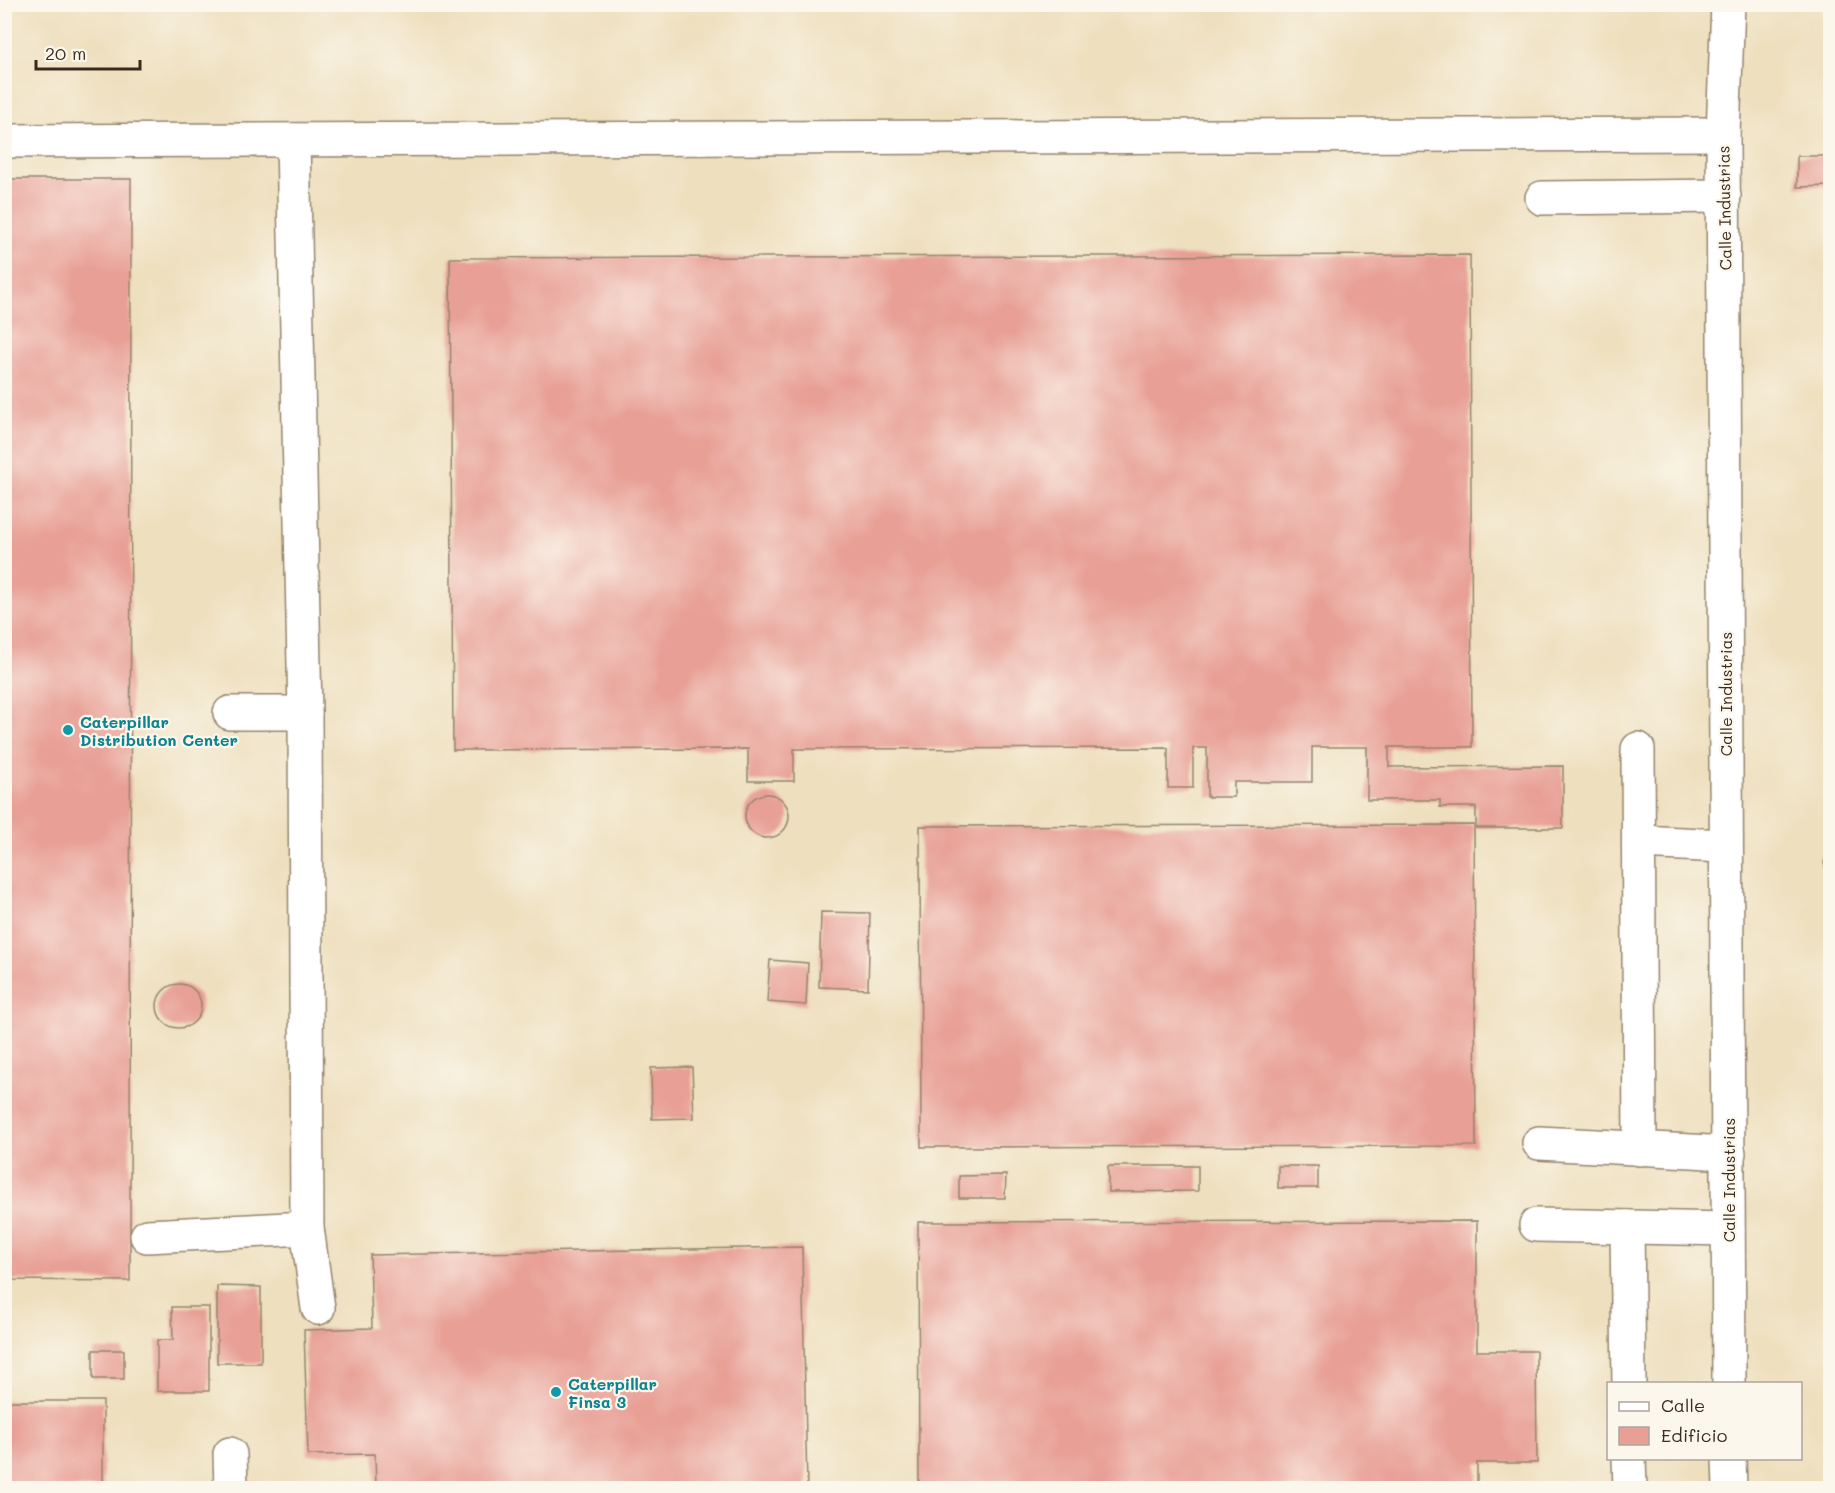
<svg xmlns="http://www.w3.org/2000/svg" width="1835" height="1493" font-family="Mali,sans-serif">
<style>
.building{fill:#e89f95}
.lines{fill:none;stroke-linecap:round;stroke-linejoin:round}
.minor-casing{stroke:#94846e;stroke-width:36}
.minor{stroke:#fff;stroke-width:33}
.culture-dot{fill:#0f9aa8;stroke:#fbf7ec;stroke-width:2}
.labels{text-anchor:middle;dominant-baseline:central;stroke-width:4.5;stroke-linejoin:round;paint-order:stroke}
.street-label{font-size:16px;fill:#3b2a1e;stroke:#fbf7ec}
.culture-label{font-size:16px;font-weight:bold;fill:#0d838f;stroke:#fbf7ec;text-anchor:start}
</style>
<rect width="100%" height="100%" fill="#fbf7ec"/>
<filter id="ink" filterUnits="userSpaceOnUse"><feTurbulence type="fractalNoise" baseFrequency=".0167" numOctaves="2"/><feDisplacementMap in="SourceGraphic" scale="12" xChannelSelector="R" yChannelSelector="G"/><feConvolveMatrix kernelMatrix="1 2 1 2 8 2 1 2 1" color-interpolation-filters="sRGB"/></filter>
<filter id="wash" filterUnits="userSpaceOnUse"><feTurbulence type="fractalNoise" baseFrequency=".008" numOctaves="4" result="noise"/><feDisplacementMap in="SourceGraphic" scale="24" xChannelSelector="R" yChannelSelector="G"/><feGaussianBlur stdDeviation="1.35" result="paint"/><feColorMatrix in="noise" values="0 0 0 0 0 0 0 0 0 0 0 0 0 0 0 0 0 1.4 0 .05"/><feComposite in="paint" operator="in"/></filter>
<g filter="url(#wash)">
<rect width="100%" height="100%" fill="#eedfbe"/>
<g id="blocks">
<g class="building">
<path d="M1797,156H1830V186L1797,187Z"/>
<path d="M4,179H131L130,1281L4,1280Z"/>
<path d="M1470,255L1472,747H1389V767L1563,766V828H1476V807H1440V800H1367V747H1312V782H1234V797H1207V748H1193V788H1168V748L794,749V781H748V749L453,750L450,258Z"/>
<circle cx="767" cy="816" r="22"/>
<path d="M1474,825L1476,1146L921,1147L920,826Z"/>
<path d="M1830,847V878L1827,874L1824,863L1827,852Z"/>
<path d="M821,912L870,913L868,989L819,987Z"/>
<path d="M770,960L808,963L806,1005L767,1002Z"/>
<circle cx="179" cy="1006" r="22"/>
<path d="M692,1067L694,1118L652,1119L651,1068Z"/>
<path d="M1108,1166H1198V1191L1108,1192Z"/>
<rect x="1278" y="1166" width="40" height="22"/>
<path d="M1006,1175L1005,1198H959V1176Z"/>
<path d="M1477,1221V1351H1536L1537,1463H1477V1488H919L918,1222Z"/>
<path d="M802,1247L807,1488H376L375,1454L308,1455L304,1330L372,1328L370,1255Z"/>
<path d="M217,1286L261,1287V1363H217Z"/>
<path d="M172,1307H209V1391H157V1340H173Z"/>
<rect x="93" y="1350" width="31" height="29"/>
<rect x="4" y="1401" width="99" height="87"/>
</g>
</g>
</g>
<g filter="url(#ink)">
<use href="#blocks" fill-opacity="0" stroke="#94846e" stroke-width="1.5"/>
<g class="lines">
<g class="minor-casing">
<g id="minor">
<path d="M1728,4L1723,134L1729,1384"/>
<path d="M293,140L305,713L307,1228L318,1308"/>
<path d="M4,141L1723,134"/>
<path d="M1542,198L1724,196"/>
<path d="M230,713H305"/>
<path d="M1638,749L1640,1149"/>
<path d="M1639,842L1725,846"/>
<path d="M1539,1143L1729,1153"/>
<path d="M1536,1225L1728,1229"/>
<path d="M1627,1227L1629,1384"/>
<path d="M147,1236L307,1228"/>
<path d="M230,1454L231,1488"/>
<path d="M1629,1458L1630,1488"/>
<path d="M1729,1458L1730,1488"/>
</g>
</g>
<use href="#minor" class="minor"/>
</g>
</g>
<g class="culture-dot">
<circle cx="68" cy="730" r="6"/>
<circle cx="556" cy="1392" r="6"/>
</g>
<g class="labels">
<g class="street-label">
<text transform="translate(1724 208) rotate(-91)">Calle Industrias</text>
<text transform="translate(1725 694) rotate(-90)">Calle Industrias</text>
<text transform="translate(1728 1180) rotate(-90)">Calle Industrias</text>
</g>
<g class="culture-label">
<text x="80" y="721">Caterpillar<tspan x="80" dy="18">Distribution Center</tspan></text>
<text x="568" y="1383">Caterpillar<tspan x="568" dy="18">Finsa 3</tspan></text>
</g>
</g>
<rect width="1835" height="1493" fill="none" stroke="#fbf7ec" stroke-width="24"/>
<rect x="1607" y="1382" width="195" height="78" fill="#fbf7ec" stroke="#aea59a" stroke-width="1.5"/>
<rect x="1619" y="1402" width="30" height="9" fill="#ffffff" stroke="#aea59a" stroke-width="1.5"/>
<text x="1661" y="1412" font-size="18" fill="#3b2a1e">Calle</text>
<rect x="1619" y="1427" width="30" height="18" fill="#e89f95" stroke="#aea59a" stroke-width="1.5"/>
<text x="1661" y="1442" font-size="18" fill="#3b2a1e">Edificio</text>
<path d="M36 60v9h104v-9" fill="none" stroke="#3b2a1e" stroke-width="3"/>
<text x="45" y="60" font-size="18" fill="#3b2a1e" stroke="#fbf7ec" stroke-width="4.5" paint-order="stroke">20 m</text>
</svg>
